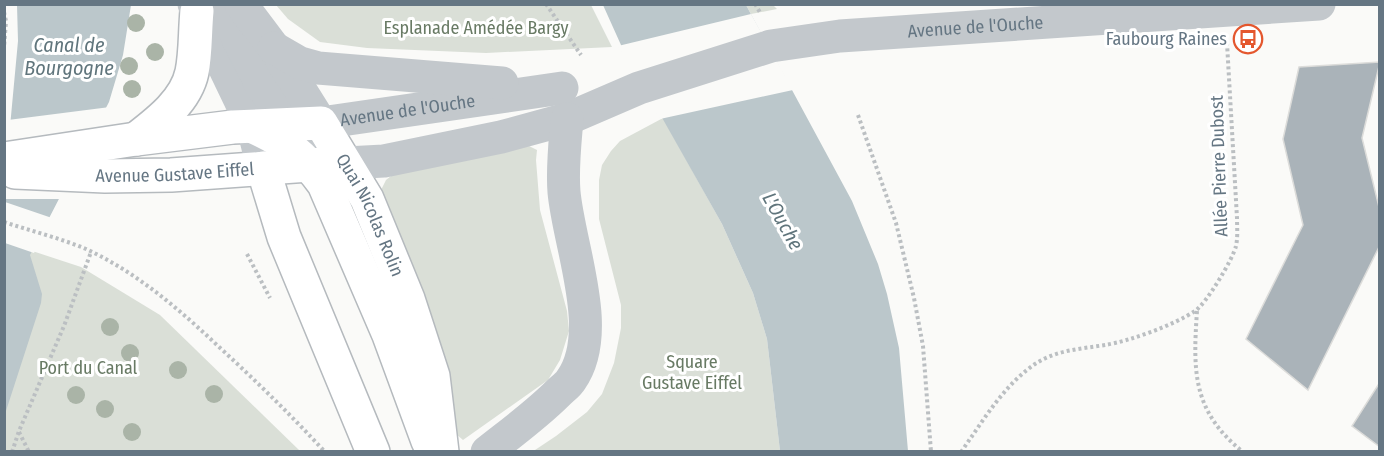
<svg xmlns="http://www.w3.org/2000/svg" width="1384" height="456" font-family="'Fira Sans Condensed',sans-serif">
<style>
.green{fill:#dadfd7}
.water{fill:#bbc7cb}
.pier{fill:#fafaf8}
.building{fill:#aab3b9;stroke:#dcdcda;stroke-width:1.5}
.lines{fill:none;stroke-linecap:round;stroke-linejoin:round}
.major-casing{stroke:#b5babe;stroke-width:36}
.path{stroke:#bbbfc2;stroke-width:4;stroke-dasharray:3 3;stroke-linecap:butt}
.minor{stroke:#c3c8cc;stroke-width:33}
.major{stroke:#fff;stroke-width:33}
.tree{fill:#aab4a7}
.labels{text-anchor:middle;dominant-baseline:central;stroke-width:6;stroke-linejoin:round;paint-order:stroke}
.street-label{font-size:18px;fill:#657683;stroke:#fff}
.park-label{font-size:18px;fill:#687a64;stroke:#fff}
.poi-label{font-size:18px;fill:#657683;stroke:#fff;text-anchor:end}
.water-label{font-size:20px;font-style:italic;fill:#60757c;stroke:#fff}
</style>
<rect width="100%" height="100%" fill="#fafaf8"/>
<g class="green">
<path d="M276,5H591L612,47L486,53L367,48L320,42L288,19Z"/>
<path d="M746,5H773L777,9L751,14Z"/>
<path d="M663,118L722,224L753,293L767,339L780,451L532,452L556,436L587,412L602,394L614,363L621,328V305L599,219V180L602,165L611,151L620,141Z"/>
<path d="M529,146L537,150L536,160L540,210L567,311L569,331L560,360L548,380L463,440L455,433L380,192L386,180L396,172Z"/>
<path d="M5,242L81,267L160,315L300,451L5,452Z"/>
</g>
<g class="water">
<path d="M17,5H131L123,55L109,102L30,255L42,294L41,303L5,414L4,191L18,41Z"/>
<path d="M603,5H746L852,201L878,264L887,294L899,348L908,451H780L767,339L753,293L722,224L621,45Z"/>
</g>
<g class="pier">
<path d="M751,14L793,90L660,119L618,46Z"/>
<path d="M110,107L63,199H4V156L8,120Z"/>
<path d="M5,202L52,218L34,253L5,243Z"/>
</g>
<g class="building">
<path d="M1380,62L1362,138L1380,211V245L1308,390L1246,339L1303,225L1283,139L1299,67Z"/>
<path d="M1380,382V447L1352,426Z"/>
</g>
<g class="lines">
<g class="major-casing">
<g id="major">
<path d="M253,127C285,141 304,156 324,184L389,335L428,441"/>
<path d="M136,139C158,122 186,101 192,72C196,53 195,31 197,11"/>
<path id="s3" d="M4,159L136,139L233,127L321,123L367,199L408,299L433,376L442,452"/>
<path d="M263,168L284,237L373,452"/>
<path id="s4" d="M15,172L105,176L171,175L323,164"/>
</g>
</g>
<g class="path">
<path d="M546,4L581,55"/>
<path d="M755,4L761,14"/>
<path d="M4,12L6,21L4,48"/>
<path d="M858,115L896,223L914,298L923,346L931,452"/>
<path d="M4,222C31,231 60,238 86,249C136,272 179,309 218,346C255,380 291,415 325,452"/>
<path d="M247,254L270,298"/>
<path d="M1197,311C1193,371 1192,411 1243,452"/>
<path d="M19,432L29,452"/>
<path d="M12,452L19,431L64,326L91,252"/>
<path d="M961,452C983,421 1003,386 1035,364C1056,350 1080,349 1105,345C1130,341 1174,325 1195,311C1206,304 1233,259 1236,246C1238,237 1237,227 1237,218L1227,43"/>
</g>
<g class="minor">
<path d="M194,4L253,127L263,168"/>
<path id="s1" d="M221,4L261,85L274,103L316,144L346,163L384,161L501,137L567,119L639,88L771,46L840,36L1319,4"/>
<path id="s2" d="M241,4L274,48L321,123L562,88"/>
<path d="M274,48L300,63L318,68L502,83"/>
<path d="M487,452C511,433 536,415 558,393C562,389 568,385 571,380C605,332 569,247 564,192C562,168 565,143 567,119"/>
</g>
<use href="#major" class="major"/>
</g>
<g class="tree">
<circle cx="136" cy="23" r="9"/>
<circle cx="155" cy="52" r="9"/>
<circle cx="129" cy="66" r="9"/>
<circle cx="132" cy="89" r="9"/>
<circle cx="110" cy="327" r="9"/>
<circle cx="130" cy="353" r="9"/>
<circle cx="178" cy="370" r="9"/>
<circle cx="214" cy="394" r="9"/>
<circle cx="76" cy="395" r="9"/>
<circle cx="105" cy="409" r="9"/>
<circle cx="132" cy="432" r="9"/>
</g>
<defs>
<g id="bus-ring" transform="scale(1.5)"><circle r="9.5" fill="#fff" stroke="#e4572e" stroke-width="1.5"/><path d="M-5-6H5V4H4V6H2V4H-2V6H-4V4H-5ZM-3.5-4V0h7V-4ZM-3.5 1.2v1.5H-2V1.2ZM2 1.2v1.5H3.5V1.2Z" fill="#e4572e"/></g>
</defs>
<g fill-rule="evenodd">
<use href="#bus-ring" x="1248" y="39"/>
</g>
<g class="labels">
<g class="street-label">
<text stroke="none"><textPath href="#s1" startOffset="855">Avenue de l'Ouche</textPath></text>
<text stroke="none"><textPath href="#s2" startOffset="231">Avenue de l'Ouche</textPath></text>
<text transform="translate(1219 166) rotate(-92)">Allée Pierre Dubost</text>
<text stroke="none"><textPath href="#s4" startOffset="160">Avenue Gustave Eiffel</textPath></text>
<text stroke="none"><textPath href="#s3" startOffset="424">Quai Nicolas Rolin</textPath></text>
</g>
<g class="park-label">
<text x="476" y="28">Esplanade Amédée Bargy</text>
<text x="692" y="362">Square<tspan x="692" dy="21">Gustave Eiffel</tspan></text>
<text x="88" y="368">Port du Canal</text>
</g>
<g class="poi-label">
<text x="1227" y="39">Faubourg Raines</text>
</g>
<g class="water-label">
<text x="69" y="45">Canal de<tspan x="69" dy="23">Bourgogne</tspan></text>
<text transform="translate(783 221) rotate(61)">L'Ouche</text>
</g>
</g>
<rect width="1384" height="456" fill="none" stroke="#657683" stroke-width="12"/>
</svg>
